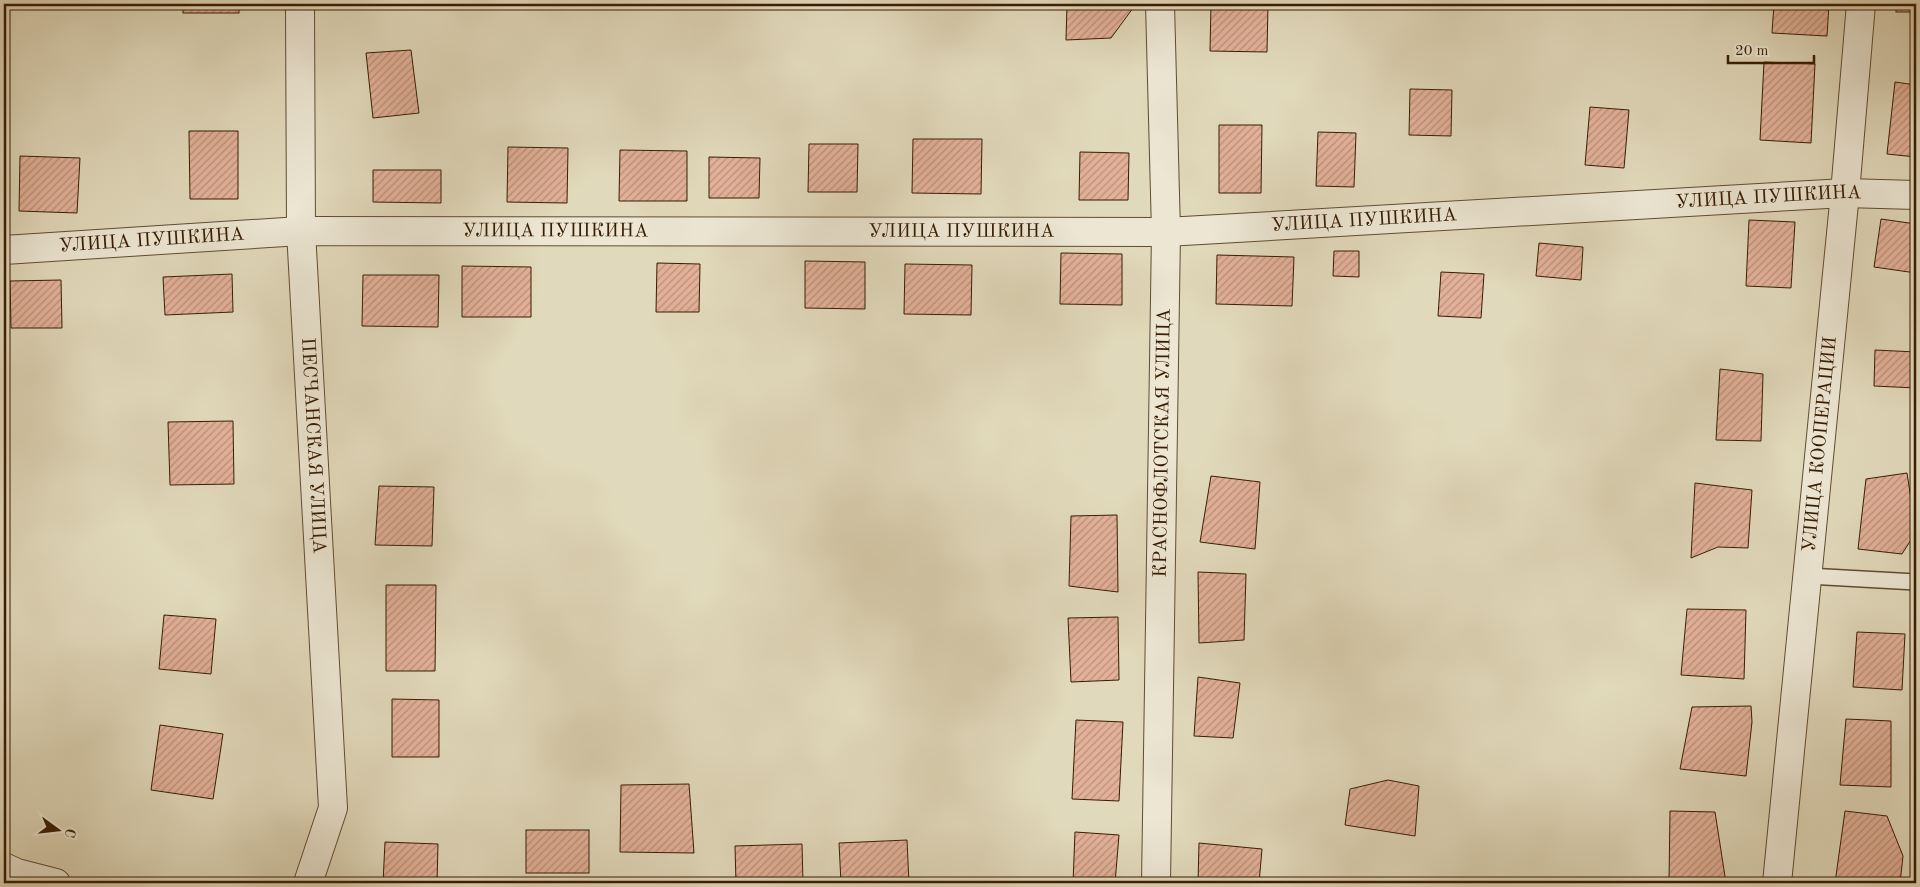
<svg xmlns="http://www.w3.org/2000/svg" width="1920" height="887" font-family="'Old Standard TT',serif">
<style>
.building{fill:url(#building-hatch);stroke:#381d02}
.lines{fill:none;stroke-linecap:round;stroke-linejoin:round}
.service-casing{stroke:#624c30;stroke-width:18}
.minor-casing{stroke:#624c30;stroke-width:30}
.service{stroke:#ece6d3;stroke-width:15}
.minor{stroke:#ece6d3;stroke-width:28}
.labels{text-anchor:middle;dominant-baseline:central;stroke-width:4;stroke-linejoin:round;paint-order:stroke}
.street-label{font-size:19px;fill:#381d02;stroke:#ece6d3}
</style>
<defs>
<pattern id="building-hatch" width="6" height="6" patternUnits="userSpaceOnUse" patternTransform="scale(1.25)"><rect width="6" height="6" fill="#e3b199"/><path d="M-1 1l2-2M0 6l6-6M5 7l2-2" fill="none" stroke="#b98f7b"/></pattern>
</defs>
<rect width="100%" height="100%" fill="#e1d9bb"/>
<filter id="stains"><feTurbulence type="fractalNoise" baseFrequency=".004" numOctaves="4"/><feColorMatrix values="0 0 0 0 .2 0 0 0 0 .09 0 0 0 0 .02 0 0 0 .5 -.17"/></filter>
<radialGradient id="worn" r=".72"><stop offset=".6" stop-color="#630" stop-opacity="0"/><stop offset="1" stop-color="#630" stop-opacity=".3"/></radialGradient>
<g class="building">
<rect x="183" y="4" width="56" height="9"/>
<path d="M1067,4H1136L1111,38L1066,40Z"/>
<path d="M1211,4H1268L1267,52L1210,51Z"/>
<path d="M1774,4H1829L1827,36L1772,33Z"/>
<rect x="1896" y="4" width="20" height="8"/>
<path d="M411,50L419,113L373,118L366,53Z"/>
<path d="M1764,62L1815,64L1811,143L1760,140Z"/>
<path d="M1895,82L1916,85V157L1887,154Z"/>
<path d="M1410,89L1452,90L1451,136L1409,135Z"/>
<path d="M1590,107L1629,110L1624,168L1585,165Z"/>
<path d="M1219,125H1262L1261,193H1219Z"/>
<path d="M189,131H238V199H190Z"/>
<path d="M1318,132L1356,133L1354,187L1316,186Z"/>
<path d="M913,139H982L981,194L912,193Z"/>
<path d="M809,144H858L857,192H808Z"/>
<path d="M508,147L568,148L567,203L507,202Z"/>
<path d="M620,150L687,151V201H619Z"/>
<path d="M1080,152L1129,153L1128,200H1079Z"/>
<path d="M20,156L80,158L77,213L19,211Z"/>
<path d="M709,157L760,158L759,198H709Z"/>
<path d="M373,170H441V203L373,202Z"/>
<path d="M1881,219L1916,224V273L1874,267Z"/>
<path d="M1749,220L1795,222L1791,288L1746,286Z"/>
<path d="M1539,243L1583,247L1581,280L1536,276Z"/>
<path d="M1334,251H1359V277L1333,276Z"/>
<path d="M1061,253L1122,254V305L1060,304Z"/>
<path d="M1217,255L1294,257L1292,306L1216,304Z"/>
<path d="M805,261L865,262V309L805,308Z"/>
<path d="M657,263L700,264L699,312H656Z"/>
<path d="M905,264L972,265L971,315L904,314Z"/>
<path d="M462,266L531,267V317H462Z"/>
<path d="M1441,272L1484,274L1481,318L1438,316Z"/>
<path d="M232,274L233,312L165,315L163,277Z"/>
<path d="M363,275H439L438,327L362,326Z"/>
<path d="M61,280L62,328H11L10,281Z"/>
<path d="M1875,350L1916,352V388L1874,386Z"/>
<path d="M1720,369L1763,374L1761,441L1716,440Z"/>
<path d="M233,421L234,484L170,485L168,422Z"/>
<path d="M1907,473L1916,532L1902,554L1858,549L1866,479Z"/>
<path d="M1211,476L1260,482L1255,549L1200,542Z"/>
<path d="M1695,483L1752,490L1748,548L1718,547L1691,558Z"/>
<path d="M379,486L434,487L432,546L375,545Z"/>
<path d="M1117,515L1118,592L1069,586L1071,516Z"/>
<path d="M1198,572L1246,574L1244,640L1199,643Z"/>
<path d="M386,585H436L435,671H386Z"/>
<path d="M1687,609L1746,610L1744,679L1681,675Z"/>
<path d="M164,615L216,619L211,674L159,669Z"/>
<path d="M1118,617L1119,680L1071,682L1068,618Z"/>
<path d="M1857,632L1905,634L1902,690L1853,687Z"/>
<path d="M1198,677L1240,683L1233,738L1194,736Z"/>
<path d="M392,699L439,700V757H392Z"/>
<path d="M1751,706L1752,722L1746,776L1680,769L1692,707Z"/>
<path d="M1846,719L1891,721V787L1840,785Z"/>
<path d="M1076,720L1123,722L1119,801L1072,799Z"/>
<path d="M160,725L223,734L213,799L151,790Z"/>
<path d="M1388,780L1419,786L1415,836L1345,825L1350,789Z"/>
<path d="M689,784L694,853L620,852L621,785Z"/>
<path d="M1670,811L1715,812L1726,883L1669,882Z"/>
<path d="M1845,811L1887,816L1903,856L1900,883H1835Z"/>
<rect x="526" y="830" width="63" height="43"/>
<path d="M1075,832L1119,835L1115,883H1073Z"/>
<path d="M907,840L909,883H841L839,843Z"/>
<path d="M385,842L438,844L437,883H383Z"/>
<path d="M1199,843L1262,849L1259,883H1198Z"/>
<path d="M802,844L803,883H736L735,846Z"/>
</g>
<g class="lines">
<g class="service-casing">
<path id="service" d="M1808,576L1916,582"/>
</g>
<g class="minor-casing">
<g id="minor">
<path id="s1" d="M300,4L301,231L333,808L308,883"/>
<path id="s2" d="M4,250L301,231L1166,232L1845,193L1916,195"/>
<path d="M4,867L17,873L56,883"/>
<path id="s3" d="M1156,883L1166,232L1160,4"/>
<path id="s4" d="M1777,883L1845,193L1861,4"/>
</g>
</g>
<use href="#service" class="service"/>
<use href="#minor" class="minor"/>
</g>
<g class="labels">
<g class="street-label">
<text stroke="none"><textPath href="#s2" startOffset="1766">УЛИЦА ПУШКИНА</textPath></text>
<text stroke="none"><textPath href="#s2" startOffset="1361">УЛИЦА ПУШКИНА</textPath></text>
<text stroke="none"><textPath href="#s2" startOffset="552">УЛИЦА ПУШКИНА</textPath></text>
<text stroke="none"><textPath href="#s2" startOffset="958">УЛИЦА ПУШКИНА</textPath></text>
<text stroke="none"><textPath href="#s2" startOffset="148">УЛИЦА ПУШКИНА</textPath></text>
<text stroke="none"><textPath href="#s3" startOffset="440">КРАСНОФЛОТСКАЯ УЛИЦА</textPath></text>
<text stroke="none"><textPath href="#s4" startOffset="441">УЛИЦА КООПЕРАЦИИ</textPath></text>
<text stroke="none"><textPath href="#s1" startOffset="442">ПЕСЧАНСКАЯ УЛИЦА</textPath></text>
</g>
</g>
<rect width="1920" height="887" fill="none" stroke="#e1d9bb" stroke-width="20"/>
<rect x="5" y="5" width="1910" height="877" fill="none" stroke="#381d02" stroke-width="2.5"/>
<rect x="10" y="10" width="1900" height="867" fill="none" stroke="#381d02"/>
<g transform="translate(58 830) rotate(105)" stroke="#ece6d3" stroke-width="4" paint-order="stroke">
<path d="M0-4L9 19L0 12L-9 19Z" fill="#381d02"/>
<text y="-8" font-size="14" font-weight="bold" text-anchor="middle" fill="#381d02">С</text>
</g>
<path d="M1728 55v8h86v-8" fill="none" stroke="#381d02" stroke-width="2.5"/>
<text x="1735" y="55" font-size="15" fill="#381d02" stroke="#ece6d3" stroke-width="4" paint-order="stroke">20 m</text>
<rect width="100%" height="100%" filter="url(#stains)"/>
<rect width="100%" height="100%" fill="url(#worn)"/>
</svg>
